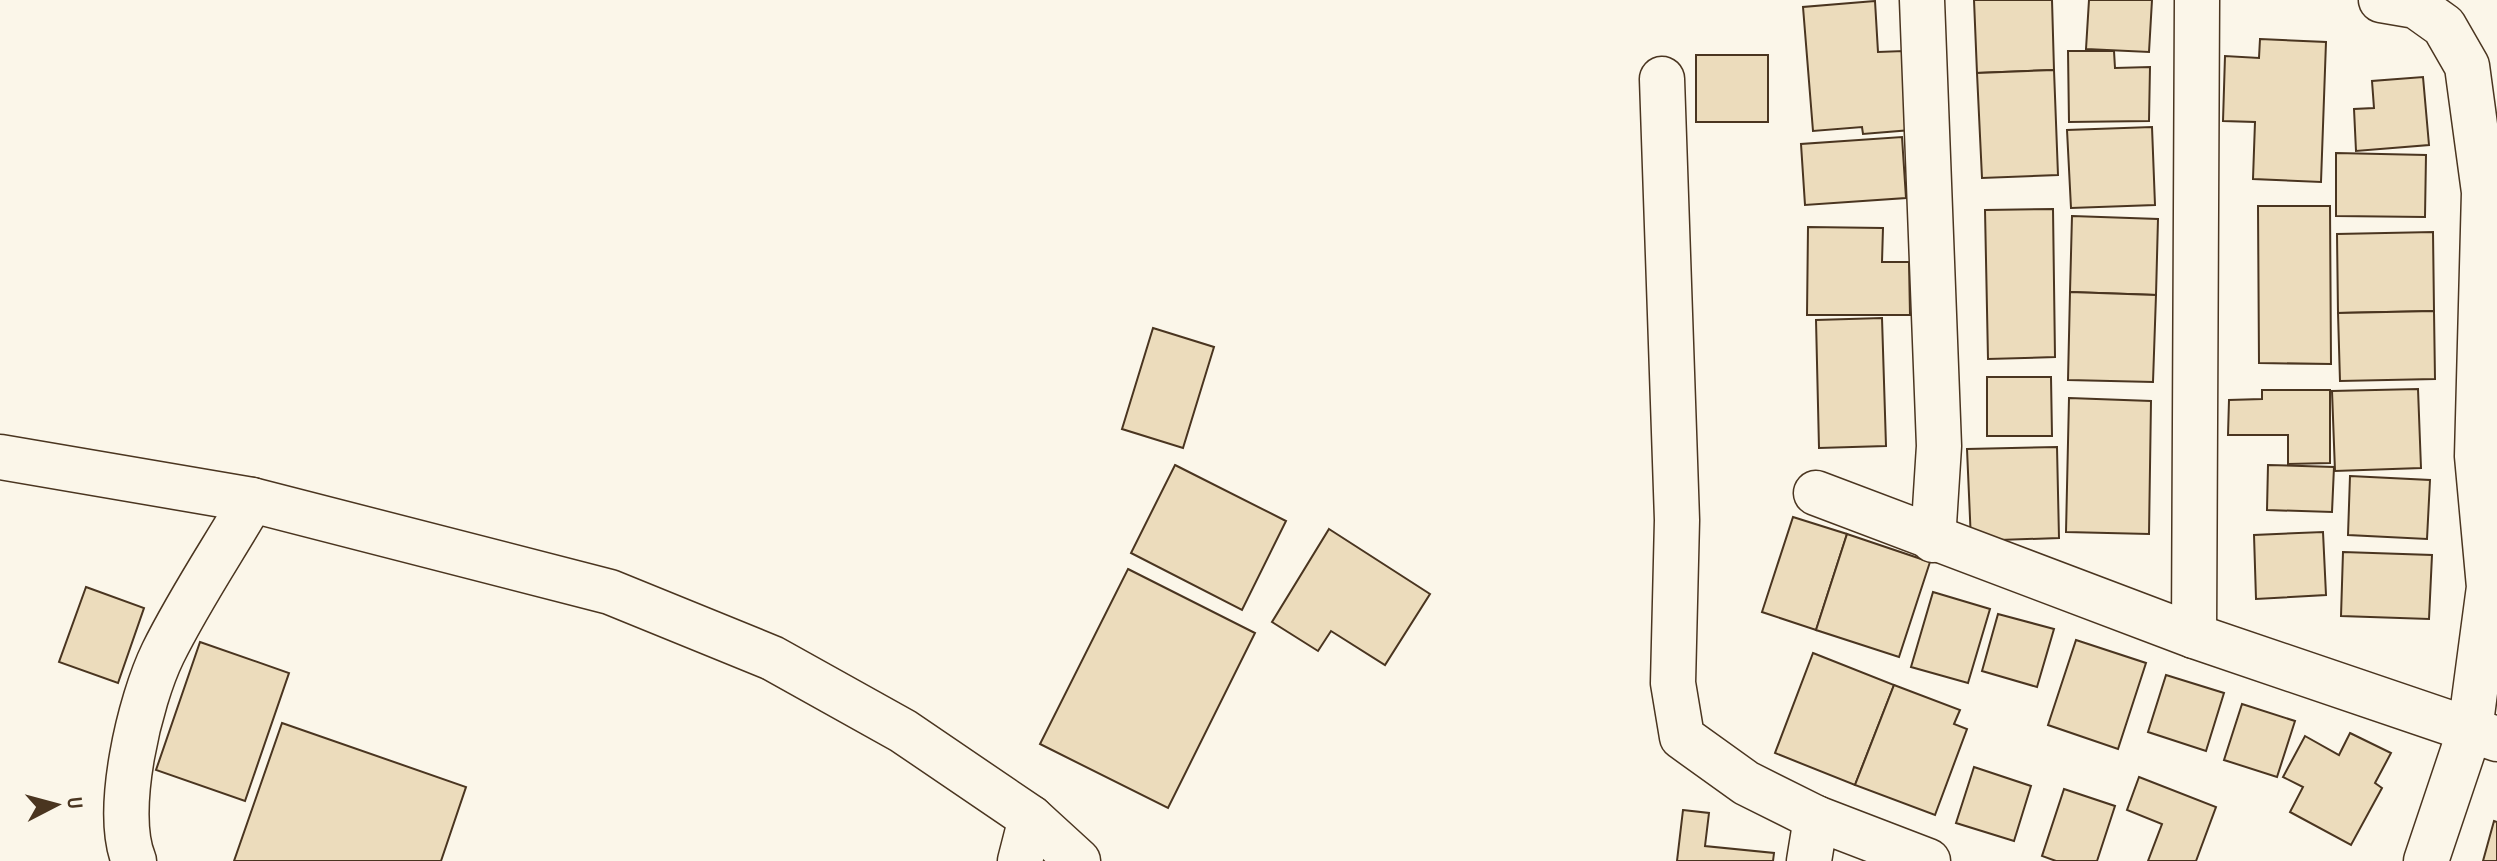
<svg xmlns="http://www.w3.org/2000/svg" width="2497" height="861" font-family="'Sofia Sans Condensed',sans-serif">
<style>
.building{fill:#ecdcbc;stroke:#4a3520;stroke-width:2}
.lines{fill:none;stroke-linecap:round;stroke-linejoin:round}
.minor-casing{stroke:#4a3520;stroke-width:47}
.minor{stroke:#fbf6e9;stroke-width:44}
</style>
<rect width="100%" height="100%" fill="#fbf6e9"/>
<g class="building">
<path d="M1974,0H2052L2054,70L1977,73Z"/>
<path d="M2089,0H2152L2149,52L2086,49Z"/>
<path d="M1875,1L1878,52L1904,51L1911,130L1863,134L1862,127L1813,131L1803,7Z"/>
<path d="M2260,39L2326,42L2321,182L2253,179L2255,122L2223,121L2225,56L2259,58Z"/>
<path d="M2068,51H2114L2115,68L2150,67L2149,121L2069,122Z"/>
<rect x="1696" y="55" width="72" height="67"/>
<path d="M2054,70L2058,175L1982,178L1977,73Z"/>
<path d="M2423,77L2429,145L2356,151L2354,109L2374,108L2372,81Z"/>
<path d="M2152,127L2155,205L2071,208L2067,130Z"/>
<path d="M1902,137L1906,198L1805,205L1801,144Z"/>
<path d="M2336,153L2426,155L2425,217L2336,216Z"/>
<path d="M2258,206H2330L2331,364L2259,363Z"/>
<path d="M2053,209L2055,357L1988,359L1985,210Z"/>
<path d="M2072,216L2158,219L2156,295L2070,292Z"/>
<path d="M1808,227L1883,228L1882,262H1909L1910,315H1807Z"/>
<path d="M2433,232L2434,311L2338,313L2337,234Z"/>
<path d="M2070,292L2156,295L2153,382L2068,380Z"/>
<path d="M2434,311L2435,379L2340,381L2338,313Z"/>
<path d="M1882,318L1886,446L1819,448L1816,320Z"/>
<path d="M1153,328L1214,347L1183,448L1122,429Z"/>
<path d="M1987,377H2051L2052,436H1987Z"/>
<path d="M2418,389L2421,468L2335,471L2332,391Z"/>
<path d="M2262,390H2330V463L2288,464V435H2228L2229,400L2262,399Z"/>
<path d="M2069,398L2151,401L2149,534L2066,532Z"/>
<path d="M2057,447L2059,538L1971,541L1967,449Z"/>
<path d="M1175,465L1286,521L1242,610L1131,553Z"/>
<path d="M2268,465L2334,467L2332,512L2267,510Z"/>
<path d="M2350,476L2430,480L2427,539L2348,535Z"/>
<path d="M1793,517L1847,534L1816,630L1762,612Z"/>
<path d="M1329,529L1430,594L1385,665L1331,631L1318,651L1272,622Z"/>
<path d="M2323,532L2326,595L2256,599L2254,535Z"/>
<path d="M1847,534L1930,562L1899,657L1816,630Z"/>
<path d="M2343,552L2432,555L2429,619L2341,616Z"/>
<path d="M1128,569L1255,633L1168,808L1040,744Z"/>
<path d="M86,587L144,608L118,683L59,662Z"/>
<path d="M1933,592L1990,609L1968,683L1911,667Z"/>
<path d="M1998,614L2054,629L2037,687L1982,671Z"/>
<path d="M2076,640L2146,663L2118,749L2048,725Z"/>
<path d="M200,642L289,673L245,801L156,770Z"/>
<path d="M1813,653L1894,685L1855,785L1775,753Z"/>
<path d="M2166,675L2224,693L2206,751L2148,732Z"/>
<path d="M1894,685L1960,710L1954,724L1967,729L1935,815L1855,785Z"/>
<path d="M2242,704L2295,721L2277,777L2224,760Z"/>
<path d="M282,723L466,787L441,861H234Z"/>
<path d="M2350,733L2391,753L2375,783L2382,788L2351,845L2290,812L2303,787L2283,777L2305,736L2339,755Z"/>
<path d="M1974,767L2031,786L2014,841L1956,823Z"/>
<path d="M2139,777L2216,807L2196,861H2148L2162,824L2127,810Z"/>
<path d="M2064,789L2115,806L2097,861H2056L2042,856Z"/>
<path d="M1683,810L1709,813L1705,846L1774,853L1773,861H1677Z"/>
<path d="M2494,821L2497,822V861H2483Z"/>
</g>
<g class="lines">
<g class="minor-casing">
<g id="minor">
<path d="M1922,0L1939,446L1933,540"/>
<path d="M2381,0L2416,6L2444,26L2467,66L2484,192L2477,456L2489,587L2470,730L2426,861"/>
<path d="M1662,79L1677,520L1673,683L1682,737L1746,783L1816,818"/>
<path d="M0,457L252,500L610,592L772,658L903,731L1031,818L1078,861"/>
<path d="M1816,493L2194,636L2497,739"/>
<path d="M2194,636L2197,0"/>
<path d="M134,861C113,812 140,700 163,653C189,600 223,550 252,500"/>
<path d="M1020,861L1031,818"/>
<path d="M1809,861L1816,818L1928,861"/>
</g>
</g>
<use href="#minor" class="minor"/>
</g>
<g transform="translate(56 805) rotate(84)" stroke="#fbf6e9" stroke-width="6" paint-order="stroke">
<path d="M0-6L14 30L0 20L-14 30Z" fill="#4a3520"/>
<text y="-12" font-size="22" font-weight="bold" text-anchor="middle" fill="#4a3520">U</text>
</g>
</svg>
